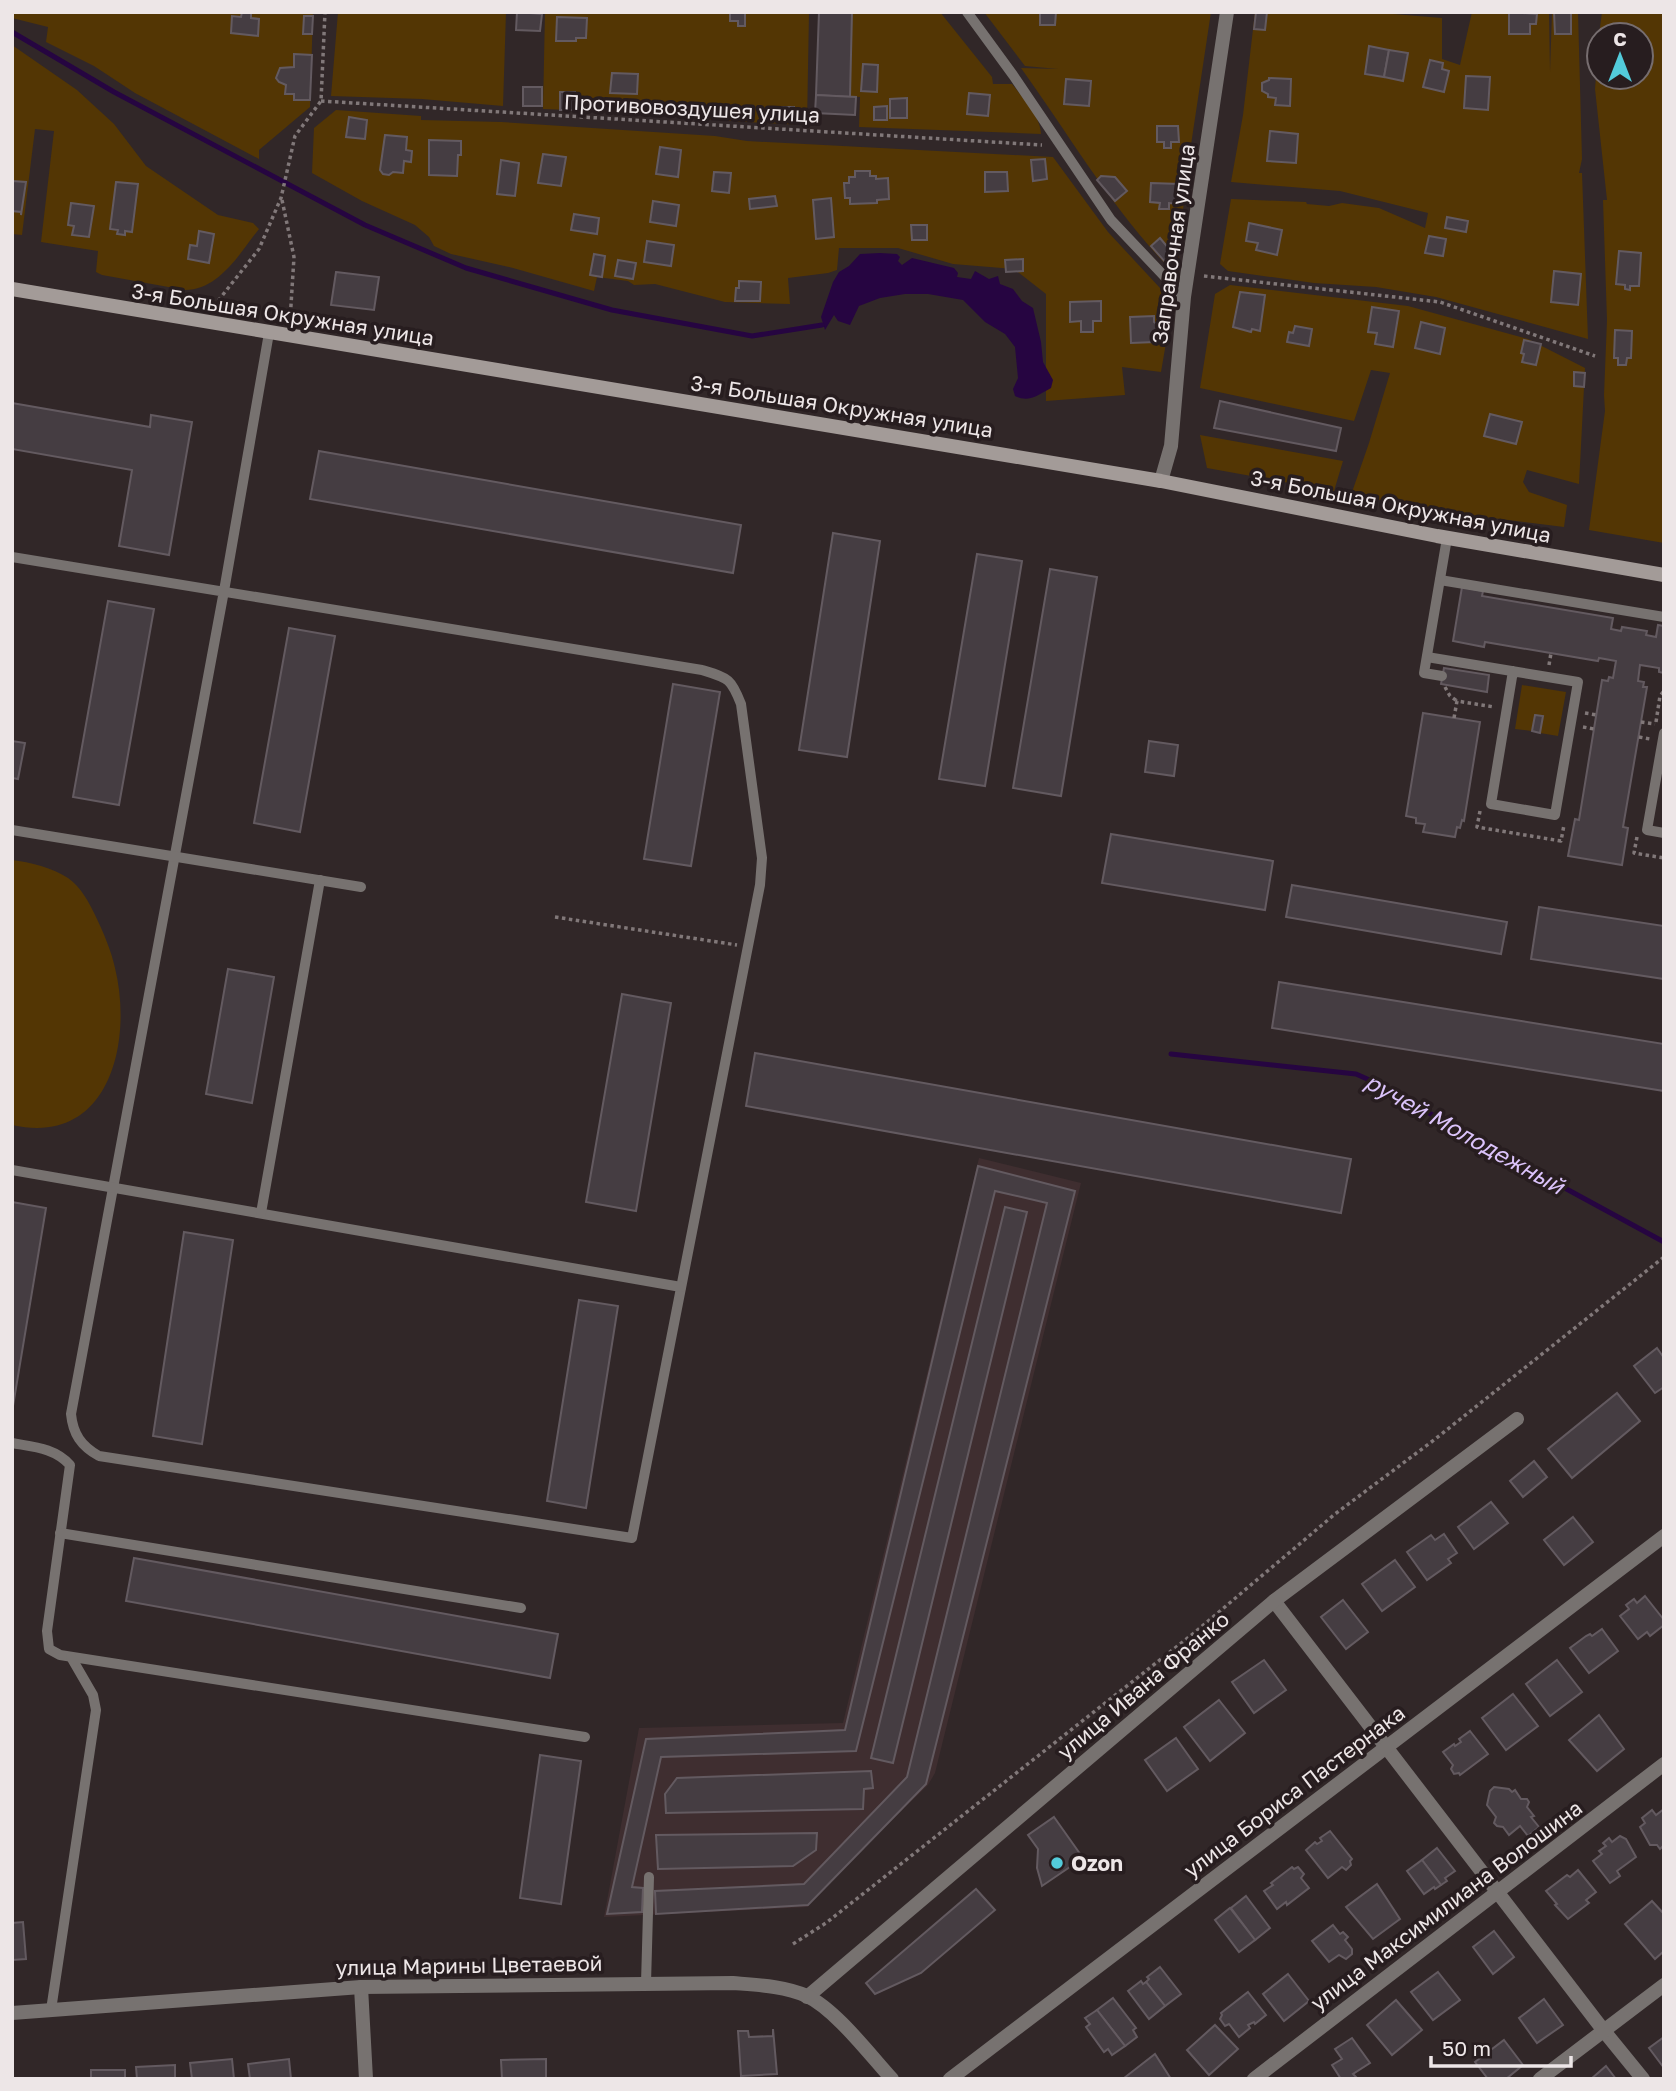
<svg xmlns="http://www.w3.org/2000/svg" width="1676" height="2091" font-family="'Golos Text',sans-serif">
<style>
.built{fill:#3f2e30}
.green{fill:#533604}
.water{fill:#260541}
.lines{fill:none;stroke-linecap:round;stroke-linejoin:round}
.stream{stroke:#260541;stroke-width:5}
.building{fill:#453d42;stroke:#635a60;stroke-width:2}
.path{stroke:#817879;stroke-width:3.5;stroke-dasharray:3.5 3.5;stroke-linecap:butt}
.lane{stroke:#777270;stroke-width:10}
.street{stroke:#777270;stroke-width:14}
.secondary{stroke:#a39b98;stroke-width:14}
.poi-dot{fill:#53cbda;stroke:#271d1f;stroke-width:2.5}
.labels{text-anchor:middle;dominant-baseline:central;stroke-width:7;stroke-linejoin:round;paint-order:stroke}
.street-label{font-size:21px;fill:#ede6e7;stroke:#271d1f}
.poi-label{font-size:21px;font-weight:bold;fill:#ede6e7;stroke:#271d1f;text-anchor:start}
.water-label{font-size:23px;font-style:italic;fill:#dbc3fb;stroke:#271d1f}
</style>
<rect width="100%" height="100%" fill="#312728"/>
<path class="built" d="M979,1158L1081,1183L935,1773L928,1785L813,1896L808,1907L604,1917L639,1728L843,1723Z"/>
<g class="green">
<path d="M12,12H313L310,107L259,150V159L135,93L94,66L46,42L48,27L12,18Z"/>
<path d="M338,12H506L503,106L422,99L331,96Z"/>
<path d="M545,12H809L807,125C719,122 631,111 543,109Z"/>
<path d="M819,12H940L992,77L993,84H1012C1022,97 1041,117 1041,134L859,127L860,97L816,95Z"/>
<path d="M984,12H1211L1186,178L1177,276C1115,214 1072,139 1021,68L1058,69L1025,66Z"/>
<path d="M1255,12H1369L1442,18V59L1460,65L1472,12H1549L1550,72L1552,12H1578L1582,159L1579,173H1582L1588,339L1436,297L1376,287L1314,283L1228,271L1220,264L1231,199L1306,202L1307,204L1329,206L1342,203L1379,208L1425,228L1428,213L1340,191L1231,182L1243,115Z"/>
<path d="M1602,12H1664V543L1589,530L1605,411L1604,395L1607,320L1603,200H1607L1595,89L1599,37V77H1641V35H1599Z"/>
<path d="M12,45L77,90L114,124L146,166L218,215L253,223L259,229C240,253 219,290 185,290L102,275L96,272L98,251L41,242L54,131L35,129L22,235L12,234Z"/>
<path d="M336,110L421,116V120L501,122L715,136L747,141L1053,157L1108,232L1173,302L1161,372L1122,367L1125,395L1046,401V294L1014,269L953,264L898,248H839L837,270L828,273L788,278L790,304L725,302L655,284L634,285L628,281L597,277L594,291L513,268L451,254L434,246L429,237L415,225L362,201L312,173L314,128Z"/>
<path d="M1230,285L1408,306L1528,339L1585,368L1579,484L1527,470L1523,482L1529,492L1567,505L1564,527L1477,516L1351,495L1369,443L1390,373L1371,370L1354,421L1200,388L1215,294Z"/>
<path d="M1200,435L1343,461L1334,491L1207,468Z"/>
<path d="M1522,685L1566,692L1558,736L1540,733L1543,716L1535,715L1532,731L1515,729Z"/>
<path d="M12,860C30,862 53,868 68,878C81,887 90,904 96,917C104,934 111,950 115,968C133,1041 110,1147 12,1125Z"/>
</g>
<path class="water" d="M880,253L897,254L900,257L898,261L902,265L912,258L954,268L958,273L957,277L971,279L975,271L989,279L998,276L1000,284L1013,289L1022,301L1033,308L1041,342L1043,362L1053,380L1051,388C1038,395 1029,403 1015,396L1013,389L1018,378L1015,347L1005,334L985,322L963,300L928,294H905L880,298L859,306L850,325L838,321L834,315L825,330L821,317L833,282L839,272L849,266L860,254Z"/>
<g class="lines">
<g class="stream">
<path d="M12,32L114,92L365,225L466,268L612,310L752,336L822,325"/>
<path d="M1171,1054L1356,1074L1383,1086L1458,1130L1664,1242"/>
</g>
</g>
<g class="building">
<path d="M242,12H251V18L259,19L258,36L231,33L232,16L241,17Z"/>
<path d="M517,12L542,14L540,31L516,30Z"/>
<path d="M730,12H745V26H738V21H730Z"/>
<path d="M819,12H852L850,97L816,95Z"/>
<path d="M1040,12H1056L1055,25H1040Z"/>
<path d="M1256,12H1267L1265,30L1254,29Z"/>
<path d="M1509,12L1537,14L1536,24H1530V34H1509Z"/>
<path d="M1554,12H1571V34H1555Z"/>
<path d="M304,16H313L312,34H303Z"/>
<path d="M557,17L587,18L586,38H576V41H556Z"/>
<path d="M1369,46L1389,50L1384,77L1365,74Z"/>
<path d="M1389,50L1408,53L1403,81L1384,77Z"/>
<path d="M294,54L312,55L310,100H294V94H285L286,85L279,82L276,78L280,68L294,67Z"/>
<path d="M1430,60L1443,63L1442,69L1449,71L1444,92L1423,87Z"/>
<path d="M863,64L878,65L877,92L861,91Z"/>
<path d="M612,73L638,74L637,94L610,93Z"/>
<path d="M1466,76L1490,77L1488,110L1464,108Z"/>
<path d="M1269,78L1291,79L1290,106L1275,105L1276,98L1268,97V94L1262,91V83L1269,80Z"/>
<path d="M1066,79L1091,81L1089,106L1064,104Z"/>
<rect x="523" y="87" width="19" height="19"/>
<rect x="560" y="92" width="15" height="18"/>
<path d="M969,93L990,95L988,116L967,114Z"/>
<path d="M816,95L856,97L855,115L815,113Z"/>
<path d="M907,98V118H890V99Z"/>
<path d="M887,106V120H874V107Z"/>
<path d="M774,107H794V122L774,121Z"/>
<path d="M349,117L367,120L365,139L346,137Z"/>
<path d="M1157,126H1178L1179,142H1171V148H1164V142H1157Z"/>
<path d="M1270,131L1298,134L1296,163L1267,161Z"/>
<path d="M385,135L407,137L406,150L412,151L411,162L404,161L403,173L393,172L389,175L383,174L380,170Z"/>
<path d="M429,140L461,141V155H458L457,176L429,175Z"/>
<path d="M660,147L681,150L678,177L656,174Z"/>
<path d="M543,154L566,157L561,186L538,183Z"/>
<path d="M1045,159L1047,179L1033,181L1031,160Z"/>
<path d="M501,160L519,163L515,196L497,194Z"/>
<path d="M855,171H870V176H876V179L888,178L889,199L877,200V203L850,204V198H845L844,183H849V177H855Z"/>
<path d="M714,172L731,173L729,193L712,191Z"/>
<path d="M985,172H1007L1008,191L985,192Z"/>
<path d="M1101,176L1115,177L1127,191L1115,201L1097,180Z"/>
<path d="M12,181L26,182L21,215V212L12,211Z"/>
<path d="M116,182L138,184L132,232L125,231V235L117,234L118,230L110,229Z"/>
<path d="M1151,183L1180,184L1179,204L1169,203V209H1159L1160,203L1150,202Z"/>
<path d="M775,196L777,206L750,209L749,199Z"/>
<path d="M831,198L834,237L816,239L813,200Z"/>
<path d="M653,201L679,205L676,226L650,222Z"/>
<path d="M71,203L94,206L89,237L72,235L74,226L68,225Z"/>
<path d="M574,214L599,218L597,234L571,230Z"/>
<path d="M1447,217L1468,221L1466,232L1445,228Z"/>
<path d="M1249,223L1282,230L1277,255L1256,250L1258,243L1246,241Z"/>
<path d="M911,225H927V240H912Z"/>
<path d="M199,231L214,234L209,263L188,259L190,245L197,246Z"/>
<path d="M1429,236L1446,239L1443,256L1425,253Z"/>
<path d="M1160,238L1175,256L1166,263L1151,246Z"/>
<path d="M647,241L674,245L671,266L644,262Z"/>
<path d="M1619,251L1641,253L1639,286H1630V290L1625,289V285L1616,284Z"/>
<path d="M594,254L605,256L602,277L590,275Z"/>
<path d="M1023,259V271L1006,272L1005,260Z"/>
<path d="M618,260L636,263L633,279L615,276Z"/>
<path d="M1554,271L1581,274L1578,305L1551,302Z"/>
<path d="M336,272L379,277L374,310L331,305Z"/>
<path d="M739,281L761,282L760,301H735L736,288H739Z"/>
<path d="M1240,292L1265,295L1260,331L1252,329L1251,332L1233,327Z"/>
<path d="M1101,301V321H1093V332H1081V321L1070,322V302Z"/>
<path d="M1372,307L1399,311L1393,347L1375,344L1377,333L1368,332Z"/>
<path d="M1154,316V322L1158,325L1155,342L1131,343L1130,317Z"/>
<path d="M1421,322L1445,328L1440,354L1415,348Z"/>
<path d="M1295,326L1312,329L1309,346L1287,342L1289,332L1293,333Z"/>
<path d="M1615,330L1632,331L1631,358H1627L1626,365H1618V358H1614Z"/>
<path d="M1524,340L1541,344L1536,365L1522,362L1524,354L1521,353Z"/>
<path d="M1574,372L1585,373L1584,387L1574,386Z"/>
<path d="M1220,401L1341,428L1336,451L1214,428Z"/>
<path d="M12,403L150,427L151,415L192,422L169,555L119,546L132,470L12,449Z"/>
<path d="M1490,414L1522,422L1516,444L1484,436Z"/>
<path d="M319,451L741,525L733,573L310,499Z"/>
<path d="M833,533L880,541L847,757L799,750Z"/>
<path d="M977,554L1022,561L985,786L939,779Z"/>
<path d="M1050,569L1097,577L1061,796L1013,788Z"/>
<path d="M1462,587L1483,591L1482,596L1613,618L1611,629L1621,631L1622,627L1647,631L1646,635L1656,637L1658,625L1664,626V673L1659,672V668L1640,665L1638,681L1644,682L1643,687H1647L1623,827L1628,828L1622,865L1568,856L1575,819L1579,820L1602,680L1608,681L1609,677L1613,678L1616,661L1599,658L1598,661L1485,642L1484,647L1453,641Z"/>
<path d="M108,601L154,609L119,805L73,797Z"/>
<path d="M289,628L335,636L300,832L254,823Z"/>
<path d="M1444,668L1489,675L1487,692L1441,684Z"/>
<path d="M673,684L720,692L691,866L644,859Z"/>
<path d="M1423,713L1480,722L1464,821L1462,820L1460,828L1457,827L1455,837L1423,832L1425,824L1416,823V818L1406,816Z"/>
<path d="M1535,715L1543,716L1540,733L1532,731Z"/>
<path d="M12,741L25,743L18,779L12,778Z"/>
<path d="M1149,741L1178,745L1174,776L1145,772Z"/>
<path d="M1111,834L1273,861L1265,910L1102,883Z"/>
<path d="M1292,885L1507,922L1501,954L1286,917Z"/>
<path d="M1539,907L1664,926V979L1531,959Z"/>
<path d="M228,969L274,977L252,1103L206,1094Z"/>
<path d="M1279,982L1664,1044V1091L1272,1028Z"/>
<path d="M622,994L671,1003L636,1211L586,1202Z"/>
<path d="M755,1053L1351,1159L1341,1213L746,1106Z"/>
<path d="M978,1166L1075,1191L926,1784L808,1905L656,1914L655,1891L804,1884L907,1777L1047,1203L995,1191L856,1751L661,1757L632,1887L643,1888L642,1912L607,1914L646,1739L845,1730Z"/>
<path d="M12,1202L46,1208L13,1406H12Z"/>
<path d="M1005,1207L1027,1212L893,1763L871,1758Z"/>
<path d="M184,1232L233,1240L202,1444L153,1436Z"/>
<path d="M579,1300L618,1306L586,1508L547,1501Z"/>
<path d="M1657,1348L1664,1358V1387L1655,1393L1634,1366Z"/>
<path d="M1617,1393L1640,1421L1572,1478L1548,1449Z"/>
<path d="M1534,1461L1547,1477L1523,1497L1510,1481Z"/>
<path d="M1491,1502L1508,1523L1474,1549L1458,1527Z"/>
<path d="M1573,1517L1593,1542L1564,1565L1544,1540Z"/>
<path d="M1444,1534L1457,1553L1448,1559L1451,1563L1427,1580L1407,1552L1431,1535L1435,1540Z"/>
<path d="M134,1558L558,1634L550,1678L126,1601Z"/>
<path d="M1395,1560L1415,1587L1382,1611L1362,1584Z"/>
<path d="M1645,1596L1664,1620V1625L1650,1636L1647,1632L1638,1639L1620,1616L1629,1609L1626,1605L1634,1599L1637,1603Z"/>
<path d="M1343,1600L1368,1632L1346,1649L1321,1617Z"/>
<path d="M1602,1629L1618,1651L1589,1673L1570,1648L1586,1636L1590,1634L1592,1636Z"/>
<path d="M1264,1660L1286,1690L1254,1713L1232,1682Z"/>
<path d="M1557,1660L1582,1692L1550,1716L1526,1684Z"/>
<path d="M1513,1694L1538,1726L1506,1750L1482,1718Z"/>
<path d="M1219,1700L1245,1733L1210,1761L1184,1727Z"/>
<path d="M1599,1715L1624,1749L1597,1771L1569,1740Z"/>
<path d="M1470,1731L1488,1754L1460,1775L1459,1773L1454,1774L1451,1769L1453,1765L1443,1752L1454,1744L1455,1746L1461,1742L1459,1739Z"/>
<path d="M1176,1738L1198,1769L1167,1791L1145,1760Z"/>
<path d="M540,1755L581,1761L561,1904L520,1898Z"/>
<path d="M871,1771L873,1788L864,1789L863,1809L666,1813L665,1794L677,1778Z"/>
<path d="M1494,1787L1509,1789L1512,1792L1515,1790L1521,1799H1527L1529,1802L1527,1807L1534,1816L1531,1817L1539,1827L1528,1836L1520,1826L1509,1835L1503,1827L1497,1826L1494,1823L1496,1817L1487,1805L1490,1791Z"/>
<path d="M1664,1809V1845L1660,1849L1657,1845H1650L1640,1827L1645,1823L1642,1818L1652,1810L1656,1815Z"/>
<path d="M1054,1817L1083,1858L1042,1886L1037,1868L1038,1849L1028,1835Z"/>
<path d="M1330,1831L1352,1859L1350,1861L1351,1865L1346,1870L1342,1867L1328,1878L1306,1850L1315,1842L1317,1844L1322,1841L1320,1838Z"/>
<path d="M817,1833L816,1850L793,1866L658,1869L656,1835Z"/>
<path d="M1620,1836L1626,1839L1636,1857L1617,1871L1620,1876L1610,1883L1593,1861L1602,1854L1599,1851L1606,1846L1603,1843L1609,1838L1612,1842Z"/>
<path d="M1437,1848L1455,1871L1445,1878L1447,1881L1441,1885L1422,1860Z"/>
<path d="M1422,1860L1441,1885L1435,1889L1434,1887L1424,1894L1407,1871Z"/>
<path d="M1292,1867L1294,1869L1298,1867L1304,1874L1301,1878L1309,1888L1287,1905L1286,1902L1277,1909L1264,1891L1273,1885L1271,1883Z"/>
<path d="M1578,1870L1596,1892L1586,1900L1589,1903L1568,1919L1555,1905L1557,1904L1546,1891L1567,1875L1570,1877Z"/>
<path d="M1377,1884L1400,1919L1373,1939L1346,1907Z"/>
<path d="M976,1889L995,1910L921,1973L875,1994L866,1983Z"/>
<path d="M1246,1896L1270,1928L1255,1940L1231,1908Z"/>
<path d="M1652,1901L1664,1914V1951L1655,1959L1625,1924Z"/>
<path d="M1230,1908L1255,1940L1239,1952L1215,1920Z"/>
<path d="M23,1922L26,1959L12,1960V1923Z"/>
<path d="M1333,1925L1340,1934L1343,1932L1348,1937L1345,1940L1352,1949V1954L1346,1959L1339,1955L1329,1962L1312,1941Z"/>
<path d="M1494,1931L1514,1957L1493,1974L1473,1947Z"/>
<path d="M1160,1967L1181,1994L1165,2006L1146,1982L1149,1979L1147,1977Z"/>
<path d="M1438,1972L1460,2000L1433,2020L1411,1992Z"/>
<path d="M1288,1974L1309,2001L1284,2021L1263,1994Z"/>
<path d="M1141,1981L1143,1984L1146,1982L1165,2006L1149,2019L1128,1991Z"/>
<path d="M1248,1992L1266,2015L1255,2024L1254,2022L1248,2025L1250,2028L1239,2037L1229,2024L1225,2026L1220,2019L1222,2015L1221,2013Z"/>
<path d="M1113,1998L1136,2028L1133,2030L1137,2037L1125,2046L1097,2010Z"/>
<path d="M1544,1999L1563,2025L1537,2043L1519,2018Z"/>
<path d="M1396,2000L1422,2030L1392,2055L1367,2025Z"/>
<path d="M1097,2010L1125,2046L1112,2055L1108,2049L1104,2052L1086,2027L1090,2024L1085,2018Z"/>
<path d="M1215,2025L1238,2049L1209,2075L1187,2050Z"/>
<path d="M773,2029L777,2074L741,2076L738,2031H748L749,2037L773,2036Z"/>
<path d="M1664,2037V2068L1649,2048Z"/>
<path d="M1352,2038L1370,2063L1353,2074L1356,2077L1354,2079H1341L1332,2065L1342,2059L1335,2049Z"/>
<path d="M1504,2040L1523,2065L1506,2079H1488L1475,2062Z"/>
<path d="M1155,2054L1171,2079H1125L1124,2078Z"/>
<path d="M232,2059L234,2079H192L190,2063Z"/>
<path d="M289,2059L291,2079H250L248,2064Z"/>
<path d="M546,2059V2079H502L501,2060Z"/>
<path d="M175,2065V2079H137L136,2067Z"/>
<path d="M1606,2066L1616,2079H1591Z"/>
<rect x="91" y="2070" width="34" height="9"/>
</g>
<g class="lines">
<g class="path">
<path d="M321,101L1042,145"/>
<path d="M282,200L294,257L290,321"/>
<path d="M1204,276L1440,302L1595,356"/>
<path d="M214,306L259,249L281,198L295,136L321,101L325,12"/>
<path d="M1549,665L1551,653"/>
<path d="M1445,687L1450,696L1457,701"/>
<path d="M1585,713L1597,715"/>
<path d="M1454,718L1457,701L1494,707"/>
<path d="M1641,722L1655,724"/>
<path d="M1656,722L1660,696L1664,691"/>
<path d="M1583,727L1594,729"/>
<path d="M1639,737L1650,739"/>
<path d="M1480,811L1477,827L1561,841L1564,825"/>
<path d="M1637,837L1634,853L1664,858"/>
<path d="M555,917L737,945"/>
<path d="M793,1944L826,1923L1194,1633L1335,1514L1434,1440L1664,1257"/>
</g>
<g class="lane">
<path d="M967,12L1013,75L1111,220L1184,297"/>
<path d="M12,557L702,670C728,678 731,678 741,704L762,858L760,885L632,1538L99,1456C81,1446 73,1434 71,1414L224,591L269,333"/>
<path d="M1440,580L1664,617"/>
<path d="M1427,657L1578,682L1555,815L1491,804L1513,671"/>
<path d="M1442,676L1424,673L1447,538"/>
<path d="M1664,733L1647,830L1664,833"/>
<path d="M12,830L361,887"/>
<path d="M12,1170L681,1287"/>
<path d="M261,1213L320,880"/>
<path d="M12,1443C34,1447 55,1448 70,1465L47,1631L49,1649L60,1655L585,1737"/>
<path d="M60,1533L521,1608"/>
<path d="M646,1983L649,1877"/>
<path d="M51,2010L96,1710L93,1695L71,1657"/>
</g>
<g class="street">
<path d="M1161,481L1171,446L1184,297L1227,12"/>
<path d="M1274,1601L1604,2031L1643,2079"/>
<path d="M361,1987L366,2079"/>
<path d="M807,1997L1274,1601L1517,1419"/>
<path d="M12,2013L361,1987L733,1983C758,1985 784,1986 807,1996C836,2010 870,2055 892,2079"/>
<path d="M950,2079L1664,1536"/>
<path d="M1254,2079L1664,1764"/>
<path d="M1540,2079L1664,1985"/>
</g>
<path class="secondary" d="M12,289L1161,481L1437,536L1664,575"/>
</g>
<circle class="poi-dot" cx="1057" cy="1863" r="7"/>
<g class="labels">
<g class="street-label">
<text transform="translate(692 108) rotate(3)">Противовоздушея улица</text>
<text transform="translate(1173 244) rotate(-82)">Заправочная улица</text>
<text transform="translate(283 314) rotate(9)">3-я Большая Окружная улица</text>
<text transform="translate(842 406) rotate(9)">3-я Большая Окружная улица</text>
<text transform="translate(1401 506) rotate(11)">3-я Большая Окружная улица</text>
<text transform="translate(1143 1685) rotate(-40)">улица Ивана Франко</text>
<text transform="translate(1294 1791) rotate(-37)">улица Бориса Пастернака</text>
<text transform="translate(1446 1905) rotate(-37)">улица Максимилиана Волошина</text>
<text transform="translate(469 1965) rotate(-1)">улица Марины Цветаевой</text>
</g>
<g class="poi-label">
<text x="1071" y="1863">Ozon</text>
</g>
<g class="water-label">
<text transform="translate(1465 1133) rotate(29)">ручей Молодежный</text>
</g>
</g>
<rect width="1676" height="2091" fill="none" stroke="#ede6e7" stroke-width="28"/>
<g transform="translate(1620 56)"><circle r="33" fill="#271d1f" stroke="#766d6f" stroke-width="2"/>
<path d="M0-5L12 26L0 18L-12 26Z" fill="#53cbda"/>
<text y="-10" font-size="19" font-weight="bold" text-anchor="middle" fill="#ede6e7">С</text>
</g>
<path d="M1431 2056v10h140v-10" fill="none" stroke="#ede6e7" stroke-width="3.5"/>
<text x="1442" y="2056" font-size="21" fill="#ede6e7" stroke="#271d1f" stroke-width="5" paint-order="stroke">50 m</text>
</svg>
